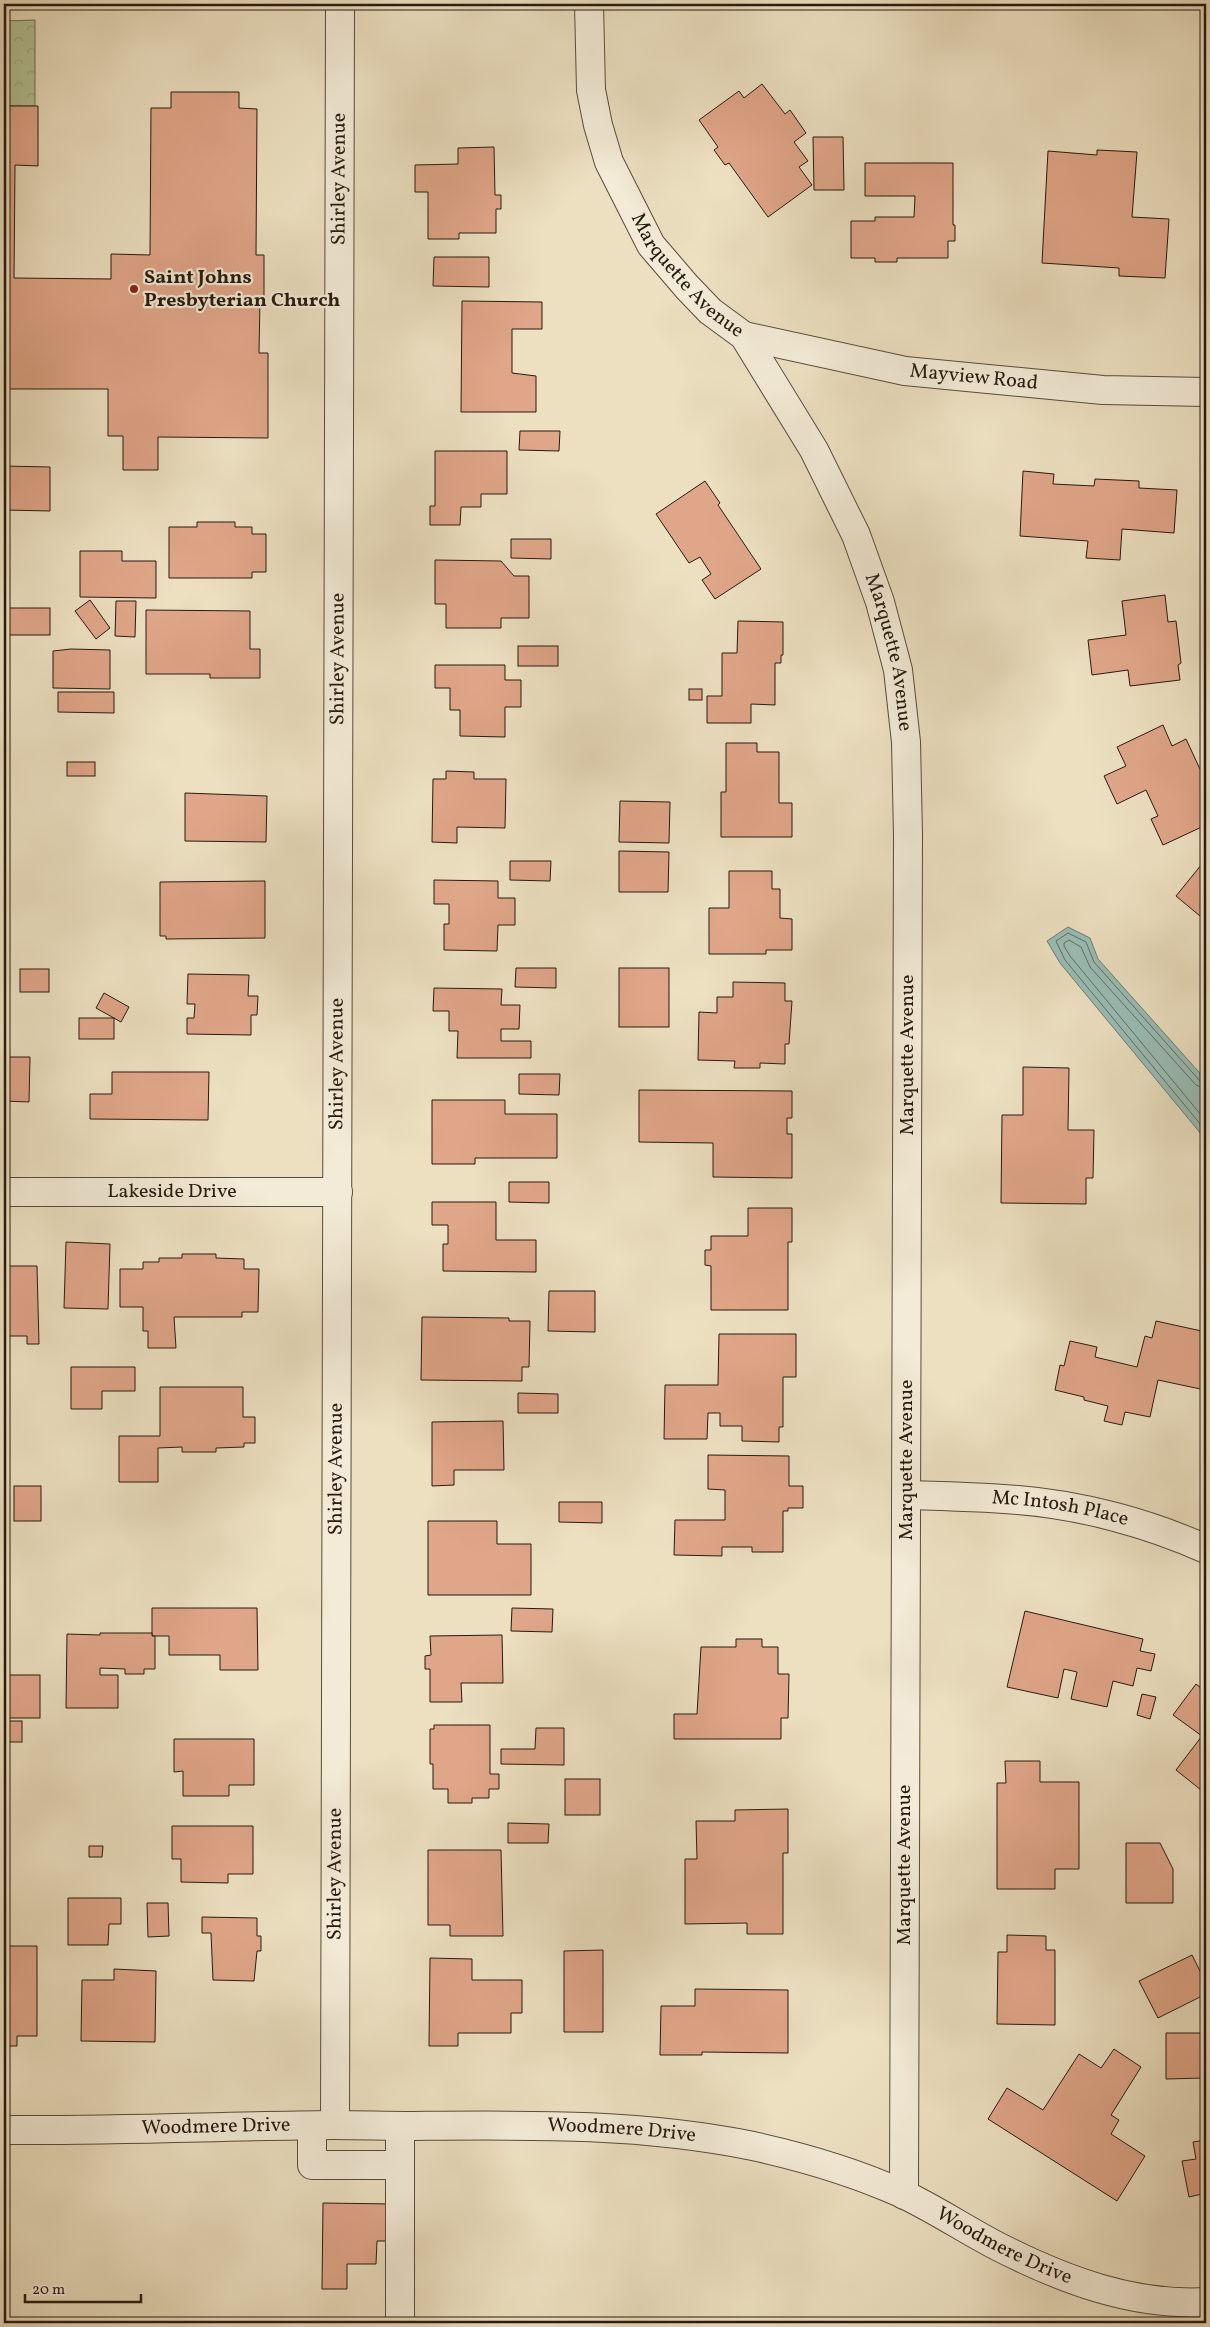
<svg xmlns="http://www.w3.org/2000/svg" width="1210" height="2327" font-family="Vollkorn,serif">
<style>
.park{fill:url(#park-crowns);stroke:#6e6e53}
.water{fill:#99bdb6;stroke:#6b7c74}
.lines{fill:none;stroke-linecap:round;stroke-linejoin:round}
.shore{stroke:#606c63;stroke-width:1}
.building{fill:#e0a689;stroke:#271a10}
.minor-casing{stroke:#584c3c;stroke-width:30}
.minor{stroke:#f3ebd7;stroke-width:28}
.poi-dot{fill:#8f2418;stroke:#f3ebd7;stroke-width:2}
.labels{text-anchor:middle;dominant-baseline:central;stroke-width:4.5;stroke-linejoin:round;paint-order:stroke}
.street-label{font-size:20px;fill:#271a10;stroke:#f3ebd7}
.poi-label{font-size:20px;font-weight:bold;fill:#271a10;stroke:#f3ebd7;text-anchor:start}
</style>
<defs>
<pattern id="park-crowns" width="20" height="18" patternUnits="userSpaceOnUse" patternTransform="scale(1.25)"><rect width="20" height="18" fill="#b4c396"/><path d="M2 6a3 3 0 1 1 6 0M12 15a3 3 0 1 1 6 0" fill="none" stroke="#9ba780"/></pattern>
</defs>
<rect width="100%" height="100%" fill="#ece0c1"/>
<filter id="stains"><feTurbulence type="fractalNoise" baseFrequency=".004" numOctaves="4"/><feColorMatrix values="0 0 0 0 .2 0 0 0 0 .09 0 0 0 0 .02 0 0 0 .5 -.17"/></filter>
<radialGradient id="worn" r=".72"><stop offset=".6" stop-color="#630" stop-opacity="0"/><stop offset="1" stop-color="#630" stop-opacity=".3"/></radialGradient>
<path class="park" d="M35,20V106H4V21Z"/>
<path class="water" d="M1068,927L1090,938L1098,959L1206,1080V1140L1060,963L1047,941Z"/>
<g class="lines">
<g class="shore">
<path d="M1206,1083L1200,1081L1094,962L1086,942L1068,933L1056,941L1065,960L1206,1131"/>
<path d="M1206,1089L1196,1085L1090,967L1081,947L1069,940L1064,943V946L1070,956L1206,1121"/>
</g>
</g>
<g class="building">
<path d="M762,84L785,114L790,110L806,133L794,142L808,161L799,167L812,185L768,217L729,163L725,165L714,150L718,147L699,120L739,91L744,98Z"/>
<path d="M171,92H239V108L257,109L256,255H264V299H260L259,353H268V438L158,437V470H123V436H108V389H4V106H38V166L15,165L14,278L111,279V254L150,255L151,108H171Z"/>
<path d="M813,137H843L844,190H814Z"/>
<path d="M494,147L495,195H501V209H496V233H459V239H428V192H415V165L458,164V148Z"/>
<path d="M1097,150L1137,152L1132,217L1169,219L1165,278L1119,276V268L1042,263L1048,151L1097,155Z"/>
<path d="M865,163H953V225H955V241H948V258H897V262H875V258H851V221H875V217H914L915,196H865Z"/>
<path d="M434,257H489V287L433,286Z"/>
<path d="M462,301L542,302V329H512V373L536,376V412H461Z"/>
<path d="M520,431H560L559,451L519,450Z"/>
<path d="M435,451H507V494H481V507H461L460,525H430V506H435Z"/>
<path d="M4,466L50,467V511L4,510Z"/>
<path d="M1023,471L1054,474L1053,484L1094,486L1095,479L1139,481V488L1177,490L1174,533L1122,529L1120,560L1086,558L1088,541L1020,536Z"/>
<path d="M705,481L720,503L718,505L761,569L715,599L702,580L711,574L700,557L689,563L656,514Z"/>
<path d="M197,522H235V527H252V534H266V572H252V578H169V527H197Z"/>
<path d="M511,539H551V559L511,558Z"/>
<path d="M80,551H122V561H156V598L80,597Z"/>
<path d="M435,560L501,561L514,576H529V618H501V628H446V604H435Z"/>
<path d="M1165,595L1168,622L1176,621L1181,663L1178,665L1180,680L1130,686L1128,670L1092,675L1088,640L1126,635L1122,601Z"/>
<path d="M90,600L110,628L96,639L75,611Z"/>
<path d="M116,601H136L135,637L115,636Z"/>
<rect x="9" y="608" width="41" height="27"/>
<path d="M146,610L250,611V649H260V678H210V674H146Z"/>
<path d="M738,621L783,622V655H781V663H775V705L751,704V723H707V696H722V653H737Z"/>
<rect x="518" y="646" width="40" height="20"/>
<path d="M71,649L110,650V689L53,688V651Z"/>
<path d="M435,665H505V680H521V707H505V737L460,736V710H450V688H435Z"/>
<rect x="689" y="689" width="13" height="11"/>
<path d="M58,692H114V713L58,712Z"/>
<path d="M1163,725L1172,746L1186,739L1206,782V825L1163,845L1151,819L1158,816L1146,790L1117,804L1104,776L1126,766L1117,747Z"/>
<path d="M726,743H757V752H779V803H792V837H721V792H726Z"/>
<rect x="67" y="762" width="28" height="14"/>
<path d="M446,771L474,772V779H506L505,828L457,827V843L432,842L433,779H446Z"/>
<path d="M185,793L267,796L266,842L185,841Z"/>
<path d="M620,801L670,802L669,843L619,842Z"/>
<path d="M619,851L669,852L668,892H619Z"/>
<path d="M1206,859V921L1176,896Z"/>
<path d="M510,861H551L550,881L510,880Z"/>
<path d="M729,871H772V889H780V918L792,919V950H766V954H709V908H729Z"/>
<path d="M434,880L498,881V898H515V925H498L497,951L444,950V924H449V904H434Z"/>
<path d="M265,881V938L166,939V936H160V882Z"/>
<path d="M516,968H556V988L515,987Z"/>
<rect x="619" y="968" width="50" height="59"/>
<rect x="20" y="969" width="29" height="23"/>
<path d="M188,974L249,975L248,996H258L257,1015H251V1035L187,1034V1018H194L195,1004H187Z"/>
<rect x="4" y="976" width="1" height="37"/>
<path d="M733,982L785,983V1001H792L789,1044H785V1064L760,1063V1068H734L735,1061L698,1060L699,1012L717,1013V997H733Z"/>
<path d="M434,988L502,989L501,1005H520L519,1029H501V1041H531V1058H457L458,1031H449V1011H433Z"/>
<path d="M104,993L129,1007L121,1022L96,1008Z"/>
<rect x="79" y="1018" width="35" height="21"/>
<path d="M4,1057H30L29,1102L4,1101Z"/>
<path d="M1023,1067L1069,1068L1068,1130H1094L1093,1178H1086V1204L1001,1203L1002,1115H1023Z"/>
<path d="M112,1072H209L208,1120L90,1119V1094H112Z"/>
<path d="M519,1074H560L559,1095L519,1094Z"/>
<path d="M639,1090L792,1091V1118H787V1134H792V1178L713,1177V1143L639,1142Z"/>
<path d="M432,1100H505V1114H557V1158H475V1164H432Z"/>
<path d="M509,1182H549V1203L509,1202Z"/>
<path d="M432,1202H496V1240H536V1272L443,1271V1244H448V1225H432Z"/>
<path d="M748,1208H792V1242H788V1310H711V1266L705,1265V1250H711V1236H748Z"/>
<path d="M66,1242L110,1244L108,1309L64,1308Z"/>
<path d="M182,1254H216V1258L244,1259V1269H259L258,1312H242V1317H174L176,1348H148V1331H143V1307H120V1269H143V1262H159V1258H182Z"/>
<path d="M4,1266H37L39,1344H27V1336H4Z"/>
<path d="M549,1291H595V1332L548,1331Z"/>
<path d="M422,1317L509,1318V1321H530L529,1367H522V1381L421,1380Z"/>
<path d="M1156,1321L1206,1332L1205,1390L1158,1380L1150,1417L1125,1412L1122,1425L1104,1421L1108,1406L1084,1400V1397L1055,1390L1060,1365L1064,1366L1070,1341L1097,1347L1095,1357L1137,1367L1145,1336L1152,1338Z"/>
<path d="M719,1334H796V1377H783V1427H779V1442L742,1441V1426H720V1413H708L707,1439H664L665,1385H718Z"/>
<path d="M71,1367H135V1391H102V1409H71Z"/>
<path d="M160,1387H243V1417H255V1443H244V1447L216,1448V1452H182V1447L158,1448V1482H119V1436H160Z"/>
<path d="M518,1393L558,1394V1413H518Z"/>
<path d="M503,1421L504,1470H454V1485L432,1486V1422Z"/>
<path d="M708,1455L789,1456V1486H803V1508H788V1511H783V1552H752V1547H722V1556L674,1555L675,1520H725V1490L708,1489Z"/>
<rect x="14" y="1486" width="27" height="35"/>
<path d="M559,1502H602V1523L559,1522Z"/>
<path d="M428,1521H497V1544H531V1595H428Z"/>
<path d="M152,1608H257L258,1670H220V1655H169V1636H152Z"/>
<path d="M512,1608L553,1609L552,1632L511,1631Z"/>
<path d="M1025,1611L1143,1639L1140,1651L1155,1654L1151,1671L1137,1668L1133,1686L1113,1681L1107,1707L1071,1699L1077,1672L1064,1669L1058,1698L1007,1687Z"/>
<path d="M100,1633H152V1636H155V1669H144V1674H125V1669L100,1668V1675H118V1708H66L67,1634L100,1635Z"/>
<path d="M502,1635L503,1683H461L462,1702H430V1669H425V1656L431,1655L430,1636Z"/>
<path d="M736,1639H762V1647H778V1674H789L788,1718H781V1739H674V1714H697L701,1647H736Z"/>
<rect x="4" y="1675" width="36" height="43"/>
<path d="M1196,1684L1206,1692V1794L1176,1770L1202,1736L1173,1715Z"/>
<path d="M1142,1694L1156,1697L1150,1719L1137,1715Z"/>
<rect x="4" y="1721" width="18" height="21"/>
<path d="M434,1725H490V1774H499V1789H489V1798H472V1803H448V1789H433V1764H430V1729H434Z"/>
<path d="M536,1728H564V1765L501,1764V1749H535Z"/>
<path d="M174,1739H254V1785H229V1796H183V1771L174,1772Z"/>
<path d="M1005,1761H1040V1782H1079V1869H1055V1889H997V1783H1006Z"/>
<rect x="565" y="1779" width="35" height="36"/>
<path d="M788,1809V1853H783V1934H747V1923L685,1924V1859H697L696,1821H735V1810Z"/>
<path d="M508,1823L549,1824L548,1843H508Z"/>
<path d="M172,1826H253V1874H228V1883L181,1882V1859H172Z"/>
<path d="M1126,1843H1160L1173,1869V1903H1126Z"/>
<path d="M89,1846H103L102,1857H89Z"/>
<path d="M428,1850H501L503,1936H450V1925H428Z"/>
<path d="M68,1898H121V1924H109L108,1945H68Z"/>
<path d="M147,1903H168L169,1936L148,1937Z"/>
<path d="M202,1917L257,1918V1936H261V1951H257L254,1981L213,1980L211,1933H202Z"/>
<path d="M1007,1935L1046,1936V1950H1055V2025L997,2024L998,1952H1007Z"/>
<path d="M4,1946H37V2036H17V2046H4Z"/>
<path d="M603,1950V2032H564V1951Z"/>
<path d="M1192,1955L1206,1983V1994L1158,2018L1139,1981Z"/>
<path d="M430,1958L472,1959V1980H522V2013H511V2033H458V2046H429Z"/>
<path d="M114,1969L156,1971L155,2042L81,2041L82,1980H114Z"/>
<path d="M695,1989L788,1990V2053L702,2052V2055H660L661,2006H695Z"/>
<path d="M1166,2033H1205V2078L1166,2079Z"/>
<path d="M1114,2049L1141,2067L1111,2115L1119,2120L1111,2134L1145,2156L1117,2201L988,2119L1007,2088L1043,2110L1079,2054L1101,2068Z"/>
<path d="M1206,2140V2193L1189,2197L1182,2161L1196,2159L1193,2142Z"/>
<path d="M323,2203L393,2204V2241H377L376,2264H347V2289H322Z"/>
<rect x="4" y="2228" width="3" height="59"/>
<rect x="116" y="2319" width="47" height="4"/>
</g>
<g class="lines">
<g class="minor-casing">
<g id="minor">
<path id="s1" d="M589,4L591,90L598,125L609,162L651,245L687,287L710,311L744,336L814,450L856,535L880,602L898,670L906,742L908,835L904,2195"/>
<path id="s2" d="M744,336L905,371L1103,390L1206,392"/>
<path id="s3" d="M4,1192H338"/>
<path id="s4" d="M907,1495C944,1496 981,1497 1018,1500C1081,1505 1148,1523 1206,1549"/>
<path id="s5" d="M335,2125L340,4"/>
<path d="M312,2126V2165H400"/>
<path d="M400,2126V2323"/>
<path id="s6" d="M4,2130C113,2131 223,2126 333,2125C360,2125 387,2126 413,2126C530,2125 639,2123 753,2146C803,2157 854,2172 901,2193C935,2209 966,2230 999,2247C1064,2280 1133,2306 1206,2302"/>
</g>
</g>
<use href="#minor" class="minor"/>
</g>
<circle class="poi-dot" cx="134" cy="289" r="5"/>
<g class="labels">
<g class="street-label">
<text stroke="none"><textPath href="#s5" startOffset="1946">Shirley Avenue</textPath></text>
<text stroke="none"><textPath href="#s1" startOffset="300">Marquette Avenue</textPath></text>
<text stroke="none"><textPath href="#s2" startOffset="234">Mayview Road</textPath></text>
<text stroke="none"><textPath href="#s1" startOffset="735">Marquette Avenue</textPath></text>
<text stroke="none"><textPath href="#s5" startOffset="1466">Shirley Avenue</textPath></text>
<text transform="translate(908 1055) rotate(-90)">Marquette Avenue</text>
<text stroke="none"><textPath href="#s5" startOffset="1061">Shirley Avenue</textPath></text>
<text stroke="none"><textPath href="#s3" startOffset="168">Lakeside Drive</textPath></text>
<text transform="translate(907 1460) rotate(-90)">Marquette Avenue</text>
<text stroke="none"><textPath href="#s5" startOffset="656">Shirley Avenue</textPath></text>
<text stroke="none"><textPath href="#s4" startOffset="154">Mc Intosh Place</textPath></text>
<text transform="translate(905 1865) rotate(-90)">Marquette Avenue</text>
<text stroke="none"><textPath href="#s5" startOffset="251">Shirley Avenue</textPath></text>
<text stroke="none"><textPath href="#s6" startOffset="212">Woodmere Drive</textPath></text>
<text stroke="none"><textPath href="#s6" startOffset="618">Woodmere Drive</textPath></text>
<text stroke="none"><textPath href="#s6" startOffset="1022">Woodmere Drive</textPath></text>
</g>
<g class="poi-label">
<text x="144" y="278">Saint Johns<tspan x="144" dy="23">Presbyterian Church</tspan></text>
</g>
</g>
<rect width="1210" height="2327" fill="none" stroke="#ece0c1" stroke-width="20"/>
<rect x="5" y="5" width="1200" height="2317" fill="none" stroke="#271a10" stroke-width="2.5"/>
<rect x="10" y="10" width="1190" height="2307" fill="none" stroke="#271a10"/>
<path d="M25 2294v8h116v-8" fill="none" stroke="#271a10" stroke-width="2.5"/>
<text x="32" y="2294" font-size="15" fill="#271a10" stroke="#f3ebd7" stroke-width="4" paint-order="stroke">20 m</text>
<rect width="100%" height="100%" filter="url(#stains)"/>
<rect width="100%" height="100%" fill="url(#worn)"/>
</svg>
